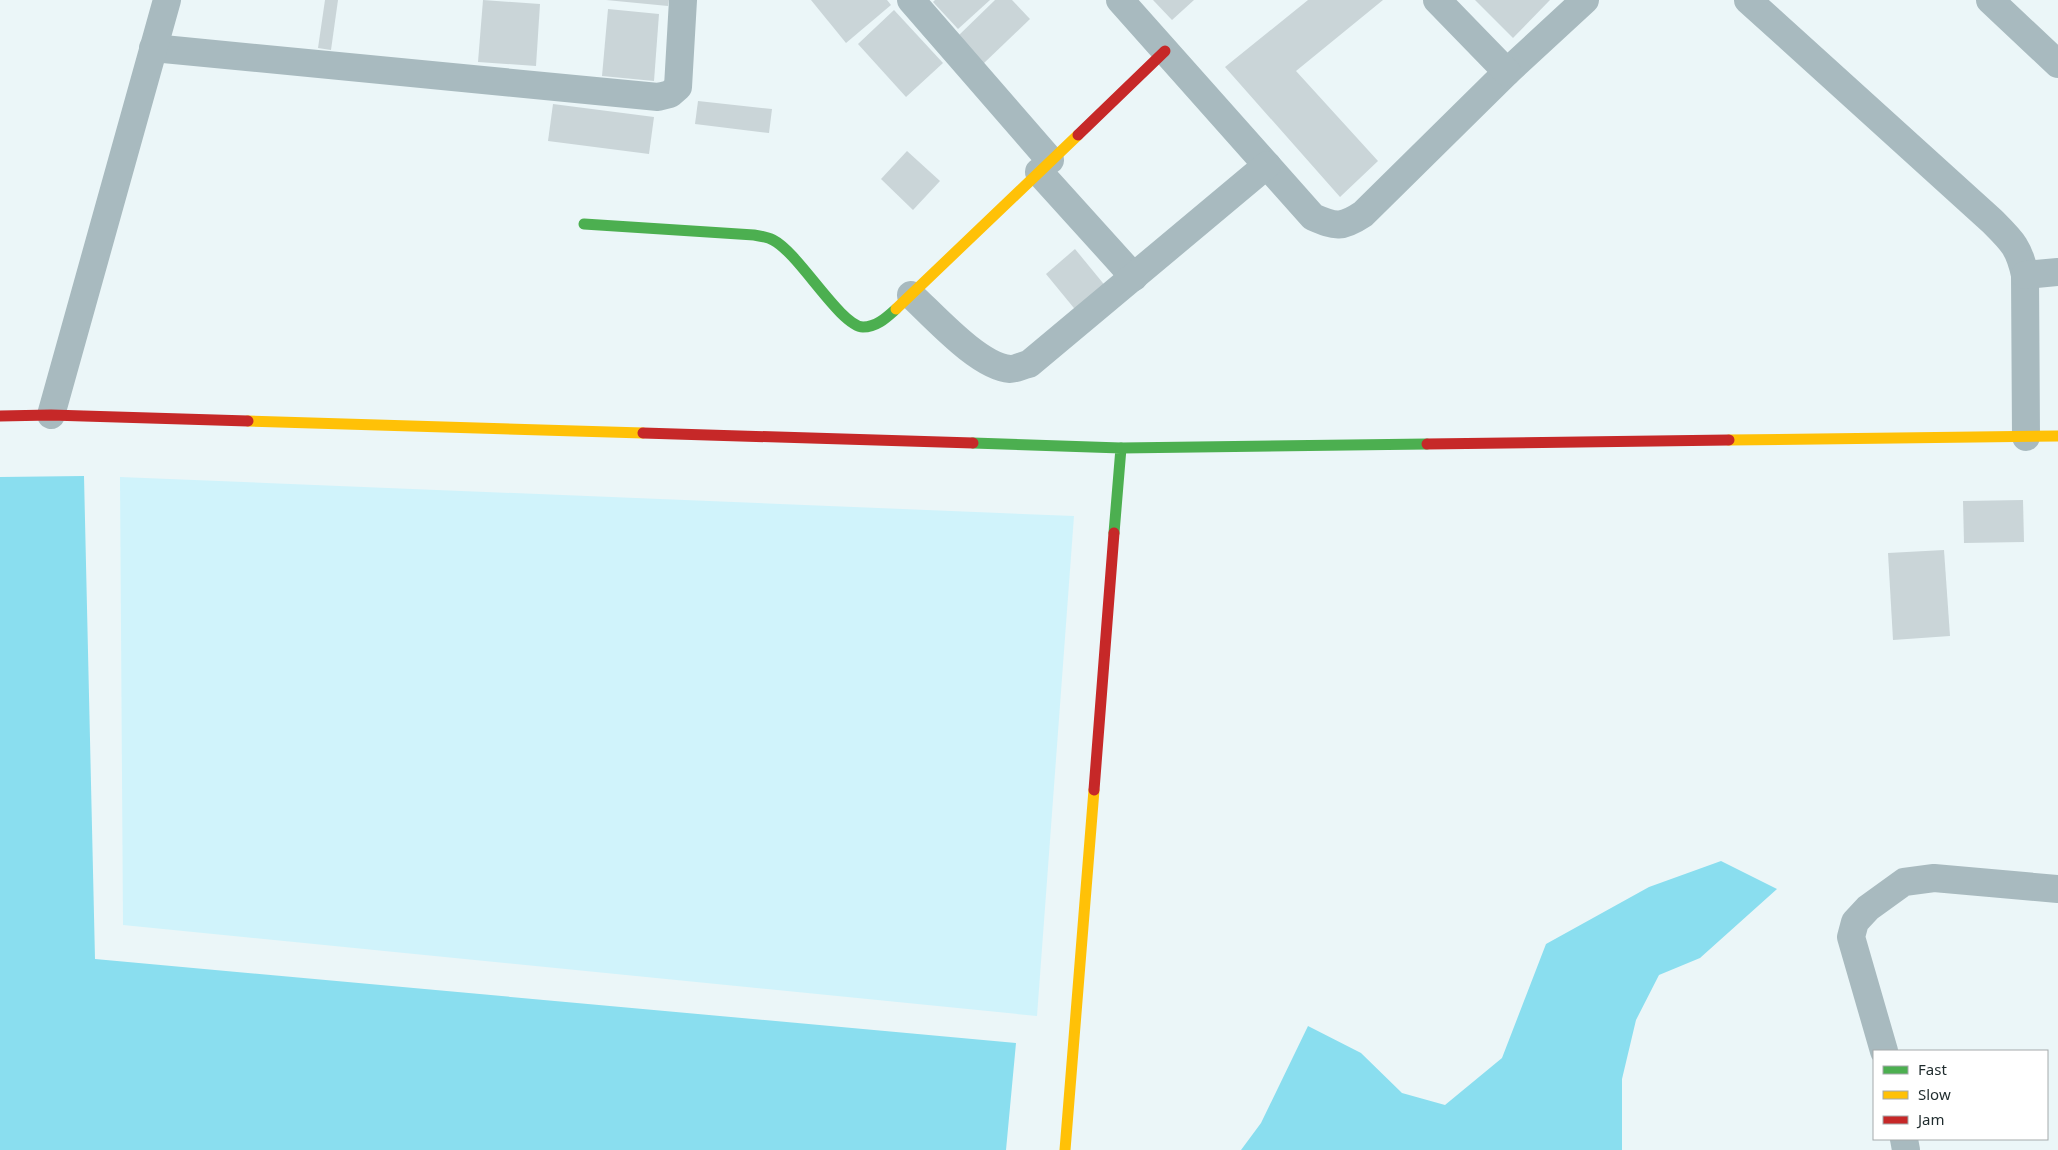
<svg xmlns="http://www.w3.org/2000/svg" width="2058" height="1150" font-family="'Noto Sans',sans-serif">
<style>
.green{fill:#d0f3fb}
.water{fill:#8adeef}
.building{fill:#cad5d8}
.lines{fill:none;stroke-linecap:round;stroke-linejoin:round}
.street{stroke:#a8babf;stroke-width:28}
.fast{stroke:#4caf50;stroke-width:11}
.slow{stroke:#ffc107;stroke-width:11}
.jam{stroke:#c62828;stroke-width:11}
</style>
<rect width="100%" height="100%" fill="#ebf6f8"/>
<path class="green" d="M120,477L1074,516L1037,1016L123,925Z"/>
<g class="water">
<path d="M84,476L95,959L1016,1043L1006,1150H0V477Z"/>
<path d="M1721,861L1777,889L1700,958L1659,975L1636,1020L1622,1079V1150H1241L1261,1123L1308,1026L1361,1053L1402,1093L1445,1105L1502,1058L1546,944L1649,887Z"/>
</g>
<g class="building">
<path d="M325,0H338L331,50L318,48Z"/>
<path d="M483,0L540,4L536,66L478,62Z"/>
<path d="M606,0H669L668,6Z"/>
<path d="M811,0H887L891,5L846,43Z"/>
<path d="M935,0H990L958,29L933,2Z"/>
<path d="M995,0H1012L1030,19L983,64L957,37Z"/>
<path d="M1153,0H1194L1172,20Z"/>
<path d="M1308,0H1383L1296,71L1378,161L1340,197L1225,67Z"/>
<path d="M1475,0H1550L1513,38Z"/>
<path d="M608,9L659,14L654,81L602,76Z"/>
<path d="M894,10L943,63L906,97L858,44Z"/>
<path d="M698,101L772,109L769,133L695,124Z"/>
<path d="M553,104L654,117L649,154L548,141Z"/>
<path d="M907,151L940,181L913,210L881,179Z"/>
<path d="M1075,249L1107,288L1078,313L1046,274Z"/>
<path d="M2023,500L2024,542L1964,543L1963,501Z"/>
<path d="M1944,550L1950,636L1893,640L1888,553Z"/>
</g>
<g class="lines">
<g class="street">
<path d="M911,0L1050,160"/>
<path d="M1120,0L1313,217C1336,227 1342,228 1363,214L1507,72L1585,0"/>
<path d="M1437,0L1507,72"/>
<path d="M1748,0L1992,221C2012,241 2019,247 2025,275L2026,437"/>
<path d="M1990,0L2058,64"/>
<path d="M153,48L658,97L670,94L678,87L683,0"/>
<path d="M1039,172L1134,277"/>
<path d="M2025,275L2058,272"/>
<path d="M911,295C934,316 979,367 1010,369C1016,369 1023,365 1029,364L1267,165"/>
<path d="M51,415L167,0"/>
<path d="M1884,1051L1851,937L1855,922L1868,908L1904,882L1934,878L2058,889"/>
<path d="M1904,1139L1906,1150"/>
</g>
<g class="fast">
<path d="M584,224L754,235C760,236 767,237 773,240C799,253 840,326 863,327C877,327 887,317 896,309"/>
<path d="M973,443L1121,448L1114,533"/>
<path d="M1121,448L1427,444"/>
</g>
<g class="slow">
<path d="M896,309L1078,135"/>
<path d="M248,421L643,433"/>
<path d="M1729,440L2058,436"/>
<path d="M1065,1150L1094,790"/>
</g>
<g class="jam">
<path d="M1078,135L1165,51"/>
<path d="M0,416L51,415L248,421"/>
<path d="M643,433L973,443"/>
<path d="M1427,444L1729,440"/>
<path d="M1094,790L1114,533"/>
</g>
</g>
<rect x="1873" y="1050" width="175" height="90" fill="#ffffff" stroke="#a5aaab"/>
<rect x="1883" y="1066" width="25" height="8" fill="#4caf50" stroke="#a5aaab"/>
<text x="1918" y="1075" font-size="15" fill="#1f2b2d">Fast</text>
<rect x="1883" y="1091" width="25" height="8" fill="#ffc107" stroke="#a5aaab"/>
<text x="1918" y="1100" font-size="15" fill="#1f2b2d">Slow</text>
<rect x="1883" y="1116" width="25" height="8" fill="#c62828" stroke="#a5aaab"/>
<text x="1918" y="1125" font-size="15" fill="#1f2b2d">Jam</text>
</svg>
